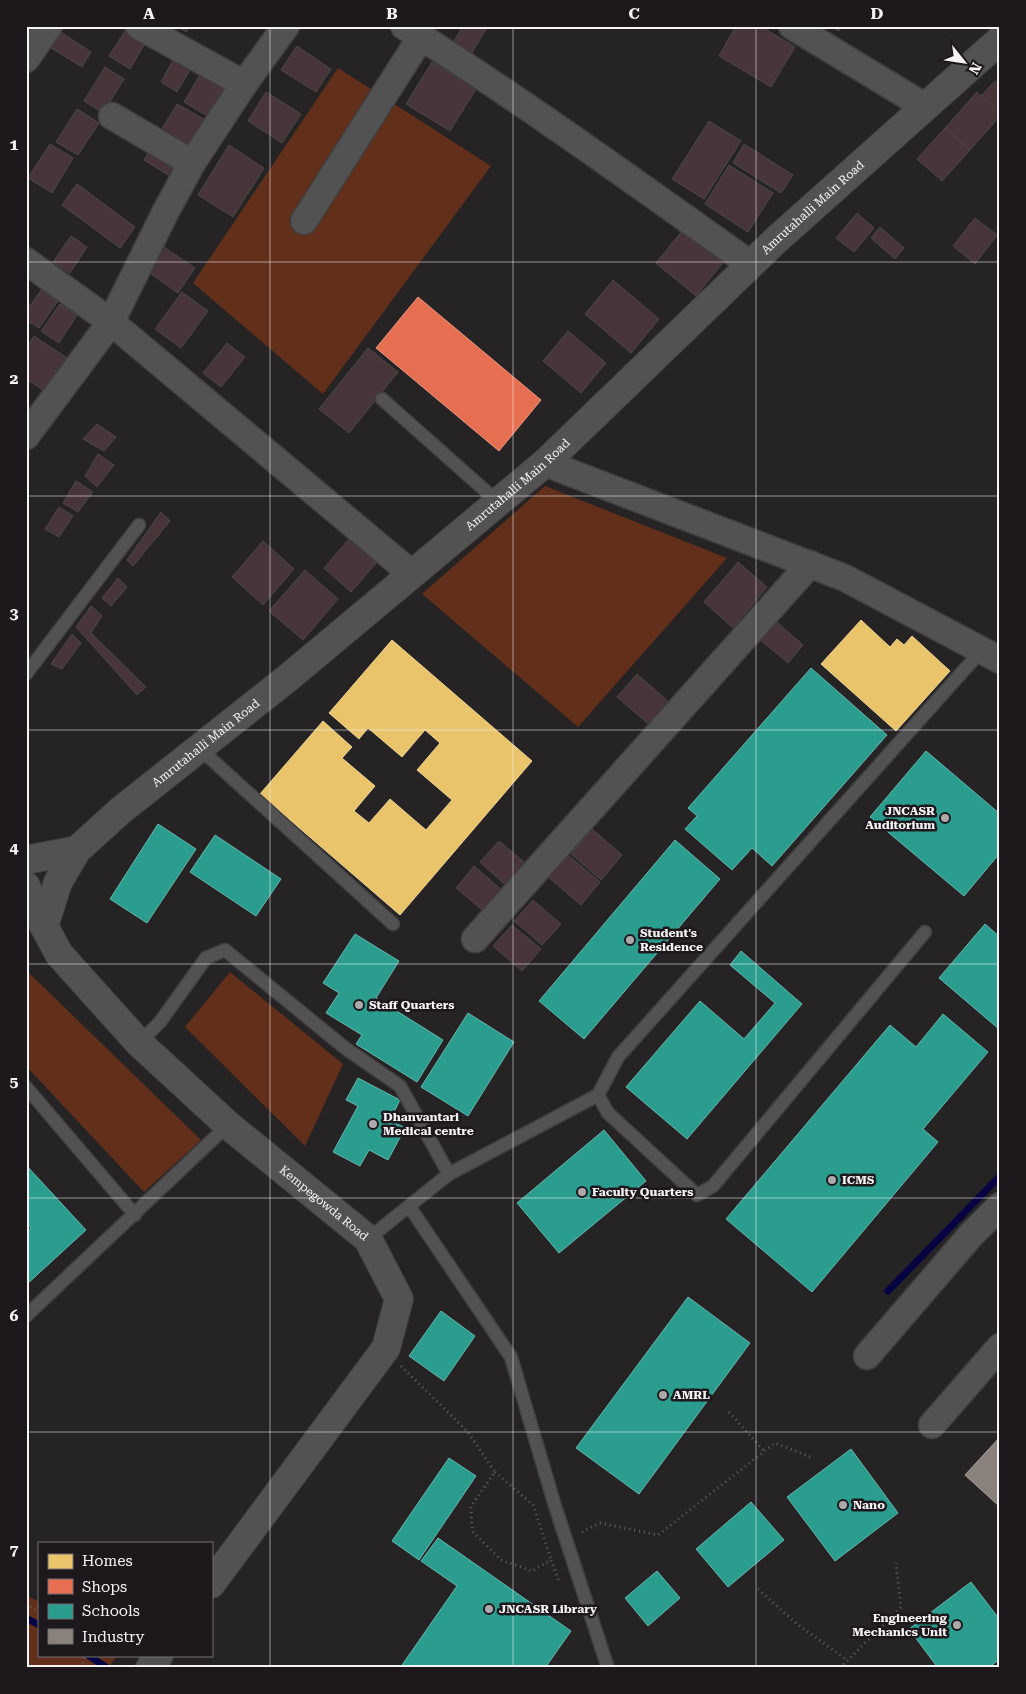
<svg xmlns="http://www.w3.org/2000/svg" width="1026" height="1694" font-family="'Roboto Serif',serif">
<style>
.green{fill:#622f1a}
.homes{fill:#e9c46a;stroke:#edd294}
.shops{fill:#e76f51;stroke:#ec9782}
.schools{fill:#2a9d8f;stroke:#67b7ae}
.industry{fill:#8a817c;stroke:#aaa3a0}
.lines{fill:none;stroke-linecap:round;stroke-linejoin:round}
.stream{stroke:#060342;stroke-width:7}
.building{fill:#473539;stroke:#4a4849}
.lane-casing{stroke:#403e3f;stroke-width:15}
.street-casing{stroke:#403e3f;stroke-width:29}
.secondary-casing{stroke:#403e3f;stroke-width:30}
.path{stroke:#615f60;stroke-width:3;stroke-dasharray:1 4;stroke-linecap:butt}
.lane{stroke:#535253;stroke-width:12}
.street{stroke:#535253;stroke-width:26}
.secondary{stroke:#535253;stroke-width:28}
.grid{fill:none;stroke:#f6f3f5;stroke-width:1;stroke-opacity:0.55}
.poi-dot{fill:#adaaac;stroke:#1d181c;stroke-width:2}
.labels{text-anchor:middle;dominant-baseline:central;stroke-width:5;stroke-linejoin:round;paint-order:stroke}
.street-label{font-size:12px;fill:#f6f3f5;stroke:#1d181c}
.poi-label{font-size:12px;font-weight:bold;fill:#f6f3f5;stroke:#1d181c;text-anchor:start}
.neatline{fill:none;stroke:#f6f3f5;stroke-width:2}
.grid-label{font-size:16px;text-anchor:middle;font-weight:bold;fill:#f6f3f5}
</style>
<rect width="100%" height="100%" fill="#252324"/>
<g class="green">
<path d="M338,68L491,166L323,394L193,283Z"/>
<path d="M545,486L727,558L578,727L422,594Z"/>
<path d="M26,970L201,1140L144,1192L26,1066Z"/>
<path d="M230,972L343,1064L305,1146L185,1027Z"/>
<path d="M26,1595L39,1602V1655H117L108,1668H26Z"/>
</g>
<g class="homes">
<path d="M861,620L890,647L897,639L904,645L912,636L950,671L896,731L821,664Z"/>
<path d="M392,640L532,761L400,915L260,794L323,721L352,747L342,758L375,786L354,811L369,823L390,799L426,830L452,800L417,770L440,743L425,730L402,757L368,728L359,739L329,713Z"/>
</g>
<path class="shops" d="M418,297L541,400L499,451L376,348Z"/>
<g class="schools">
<path d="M811,668L887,735L772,866L752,848L732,870L685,829L697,816L688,808Z"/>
<path d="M926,751L1000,814V853L964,896L870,817Z"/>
<path d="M158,824L196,849L147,923L110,899Z"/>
<path d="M215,835L281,879L256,916L190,872Z"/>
<path d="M675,840L720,879L584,1039L539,1001Z"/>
<path d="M985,924L1000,937V1030L939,978Z"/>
<path d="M355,934L399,961L376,998L443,1040L417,1082L356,1044L362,1035L326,1013L339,993L323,983Z"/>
<path d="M741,951L802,1004L687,1139L626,1087L700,1001L744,1039L775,1003L730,965Z"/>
<path d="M468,1013L514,1042L468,1116L421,1087Z"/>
<path d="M943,1014L988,1052L923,1129L938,1142L812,1292L726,1219L890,1025L916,1047Z"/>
<path d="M358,1078L400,1100L390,1120L405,1128L388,1160L369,1150L360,1166L333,1152L358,1106L346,1100Z"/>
<path d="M604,1130L646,1181L559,1253L517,1203Z"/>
<path d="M26,1165L86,1230L26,1285V1232L31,1228L26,1222Z"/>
<path d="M688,1297L750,1343L639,1494L576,1448Z"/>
<path d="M441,1311L475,1336L444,1381L409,1356Z"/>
<path d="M851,1449L898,1513L835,1561L787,1497Z"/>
<path d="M449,1458L476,1476L419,1560L392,1541Z"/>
<path d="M751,1502L784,1540L728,1587L696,1549Z"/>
<path d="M438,1538L571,1631L545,1668H400L457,1586L421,1561Z"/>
<path d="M657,1571L680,1598L648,1626L625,1598Z"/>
<path d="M971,1582L1000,1620V1659L988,1668H938L909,1629Z"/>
</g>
<path class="industry" d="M1000,1437V1507L965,1475Z"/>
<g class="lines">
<g class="stream">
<path d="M888,1291L1000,1176"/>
<path d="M26,1618L39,1625"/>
<path d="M88,1655L107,1668"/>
</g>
</g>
<g class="building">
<path d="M177,26H189L186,32Z"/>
<path d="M463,26H488L471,54L453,43Z"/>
<path d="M736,26H760L795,47L771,87L719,56Z"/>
<path d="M830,26H842L839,31Z"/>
<path d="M127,28L147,40L130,69L109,56Z"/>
<path d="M56,29L91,52L82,67L51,48Z"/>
<path d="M297,46L331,69L316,92L281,70Z"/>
<path d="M177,53L194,63L177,92L161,82Z"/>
<path d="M432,62L476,89L450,131L406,104Z"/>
<path d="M105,67L124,79L103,113L84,101Z"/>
<path d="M204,68L236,87L216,121L184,102Z"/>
<path d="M995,81L1000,85V113L981,96Z"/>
<path d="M266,92L301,114L282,143L248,121Z"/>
<path d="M977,92L1000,113V116L970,150L945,128Z"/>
<path d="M177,104L209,122L192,151L160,132Z"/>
<path d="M77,109L99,123L78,155L56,142Z"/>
<path d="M709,121L741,141L704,199L672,179Z"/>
<path d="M945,128L970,150L942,181L917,159Z"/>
<path d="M50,144L73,158L52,193L28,178Z"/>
<path d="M744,144L793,175L781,193L733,163Z"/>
<path d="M229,145L264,168L233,217L198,195Z"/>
<path d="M151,148L177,164L170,176L144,160Z"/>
<path d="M729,165L773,193L748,232L705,204Z"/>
<path d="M77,184L135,227L120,248L62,205Z"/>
<path d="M857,213L874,228L854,252L836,238Z"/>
<path d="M975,218L997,235L975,264L953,246Z"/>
<path d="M686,226L726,259L696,296L656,263Z"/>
<path d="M880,227L904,248L895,259L871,238Z"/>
<path d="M71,236L87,247L70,273L53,262Z"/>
<path d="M164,247L195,268L178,293L147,271Z"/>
<path d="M613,280L659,319L631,353L585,314Z"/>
<path d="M41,290L58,301L39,328L26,320V312Z"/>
<path d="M182,292L208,311L181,348L155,329Z"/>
<path d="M60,304L77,315L59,343L41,331Z"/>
<path d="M568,331L606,363L581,393L543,361Z"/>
<path d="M34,336L73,362L51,395L26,379V349Z"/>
<path d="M227,343L245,357L221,387L203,373Z"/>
<path d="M368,348L398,372L349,433L319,409Z"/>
<path d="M97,424L116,437L104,451L83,439Z"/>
<path d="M98,454L114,465L97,487L85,476Z"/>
<path d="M76,481L93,492L78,512L63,503Z"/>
<path d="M59,507L73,516L59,537L45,529Z"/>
<path d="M161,512L170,521L133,566L127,560Z"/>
<path d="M356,531L383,555L351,592L324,568Z"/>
<path d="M263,541L294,569L263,605L232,577Z"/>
<path d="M738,562L767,587L733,628L704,602Z"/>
<path d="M305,570L338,599L303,640L269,611Z"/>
<path d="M118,578L127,587L111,606L102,598Z"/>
<path d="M91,606L102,616L91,633L146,687L137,695L76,627Z"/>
<path d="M773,619L803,645L788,663L757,637Z"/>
<path d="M72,634L81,643L62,669L51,664Z"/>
<path d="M637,674L671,704L652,727L617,697Z"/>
<path d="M592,829L622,855L601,880L571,854Z"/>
<path d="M499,841L530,867L511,890L480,862Z"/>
<path d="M568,855L600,882L581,905L548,877Z"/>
<path d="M474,866L504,892L486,913L456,888Z"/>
<path d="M533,900L561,924L542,945L514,921Z"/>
<path d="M512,925L541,949L522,971L493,946Z"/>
</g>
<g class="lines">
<g class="lane-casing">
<g id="lane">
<path d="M382,399L498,502"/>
<path d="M26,674L139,525"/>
<path d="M200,749L393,924"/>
<path d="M925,932L713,1186L697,1195L608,1113L598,1095L618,1057L982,650"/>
<path d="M139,1043L160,1022L206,958L225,950L345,1048L400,1086L449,1174"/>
<path d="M26,1087L135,1215"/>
<path d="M409,1206L449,1174L598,1095"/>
<path d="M368,1239L409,1206L511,1357L555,1506L608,1668"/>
<path d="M26,1316L228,1125"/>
</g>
</g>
<g class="street-casing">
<g id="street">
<path d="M139,26L244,84L286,26"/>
<path d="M404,26C523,101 636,183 750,264"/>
<path d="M792,26L924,106"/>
<path d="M26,59L49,26"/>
<path d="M112,116L192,163L244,84"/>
<path d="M192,163L166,211L111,322L412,574"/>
<path d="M304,221L421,37"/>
<path d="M26,261L111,322L26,436"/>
<path d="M545,463L845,578L1000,660"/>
<path d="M475,939L810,564"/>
<path d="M867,1356L971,1235L1000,1206"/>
<path d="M932,1425L1000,1347"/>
</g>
</g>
<g class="secondary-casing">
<g id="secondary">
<path d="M26,860L77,850"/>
<path id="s1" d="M26,886L36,911L59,954L139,1043L228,1125L368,1239L399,1299L386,1348L211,1584"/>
<path id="s2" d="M44,926L58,882L77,850L120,811L289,677L545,463L775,241L1000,40"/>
<path d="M150,1668L159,1655"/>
</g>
</g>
<g class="path">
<path d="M401,1366L467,1431L495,1472L471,1506L472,1531L501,1560L532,1571L551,1560L559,1581"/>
<path d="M729,1412L764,1451"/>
<path d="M495,1472L533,1505L551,1559"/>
<path d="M582,1532L600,1523L658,1535L775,1443L813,1458"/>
<path d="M758,1589L797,1624L847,1660"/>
<path d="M26,1604L39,1612"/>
<path d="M892,1616L903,1622"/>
<path d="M81,1668L86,1655"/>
<path d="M840,1668L901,1607L896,1563"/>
</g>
<use href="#lane" class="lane"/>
<use href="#street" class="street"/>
<use href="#secondary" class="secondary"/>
</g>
<path class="grid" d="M270,26V1668M513,26V1668M756,26V1668M26,262H1000M26,496H1000M26,730H1000M26,964H1000M26,1198H1000M26,1432H1000"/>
<g class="poi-dot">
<circle cx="945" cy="818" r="5"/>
<circle cx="630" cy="940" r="5"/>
<circle cx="359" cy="1005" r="5"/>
<circle cx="373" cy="1124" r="5"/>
<circle cx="832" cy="1180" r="5"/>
<circle cx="582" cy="1192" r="5"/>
<circle cx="663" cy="1395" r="5"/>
<circle cx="843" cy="1505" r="5"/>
<circle cx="489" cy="1609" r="5"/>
<circle cx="957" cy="1625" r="5"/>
</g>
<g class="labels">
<g class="street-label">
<text stroke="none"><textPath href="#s2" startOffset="1061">Amrutahalli Main Road</textPath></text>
<text stroke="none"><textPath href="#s2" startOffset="656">Amrutahalli Main Road</textPath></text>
<text stroke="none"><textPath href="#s2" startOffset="251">Amrutahalli Main Road</textPath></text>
<text stroke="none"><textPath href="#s1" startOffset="440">Kempegowda Road</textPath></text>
</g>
<g class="poi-label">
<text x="935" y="811" text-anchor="end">JNCASR<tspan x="935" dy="14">Auditorium</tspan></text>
<text x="640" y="933">Student's<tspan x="640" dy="14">Residence</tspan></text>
<text x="369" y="1005">Staff Quarters</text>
<text x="383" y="1117">Dhanvantari<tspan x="383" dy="14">Medical centre</tspan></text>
<text x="842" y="1180">ICMS</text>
<text x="592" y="1192">Faculty Quarters</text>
<text x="673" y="1395">AMRL</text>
<text x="853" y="1505">Nano</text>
<text x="499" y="1609">JNCASR Library</text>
<text x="947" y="1618" text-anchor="end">Engineering<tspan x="947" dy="14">Mechanics Unit</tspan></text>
</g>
</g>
<rect width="1026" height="1694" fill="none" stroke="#1d181c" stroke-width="55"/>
<rect x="38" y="1542" width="175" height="115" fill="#1d181c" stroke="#747073"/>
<rect x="48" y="1554" width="25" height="15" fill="#e9c46a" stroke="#747073"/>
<text x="82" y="1566" font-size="15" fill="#f6f3f5">Homes</text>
<rect x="48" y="1579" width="25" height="15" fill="#e76f51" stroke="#747073"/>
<text x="82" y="1592" font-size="15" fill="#f6f3f5">Shops</text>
<rect x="48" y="1604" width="25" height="15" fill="#2a9d8f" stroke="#747073"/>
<text x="82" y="1616" font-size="15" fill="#f6f3f5">Schools</text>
<rect x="48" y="1629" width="25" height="15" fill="#8a817c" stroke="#747073"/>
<text x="82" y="1642" font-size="15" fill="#f6f3f5">Industry</text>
<g transform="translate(964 62) rotate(120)" stroke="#1d181c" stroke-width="4" paint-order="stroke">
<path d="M0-4L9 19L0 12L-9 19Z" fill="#f6f3f5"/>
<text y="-8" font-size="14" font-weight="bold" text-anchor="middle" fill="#f6f3f5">N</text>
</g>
<rect x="28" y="28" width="970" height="1638" class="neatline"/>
<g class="grid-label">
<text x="149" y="19">A</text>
<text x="392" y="19">B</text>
<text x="634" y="19">C</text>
<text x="877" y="19">D</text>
<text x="14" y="150">1</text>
<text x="14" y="384">2</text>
<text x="14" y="619">3</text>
<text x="14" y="853">4</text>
<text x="14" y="1087">5</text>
<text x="14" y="1321">6</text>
<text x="14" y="1555">7</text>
</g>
</svg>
